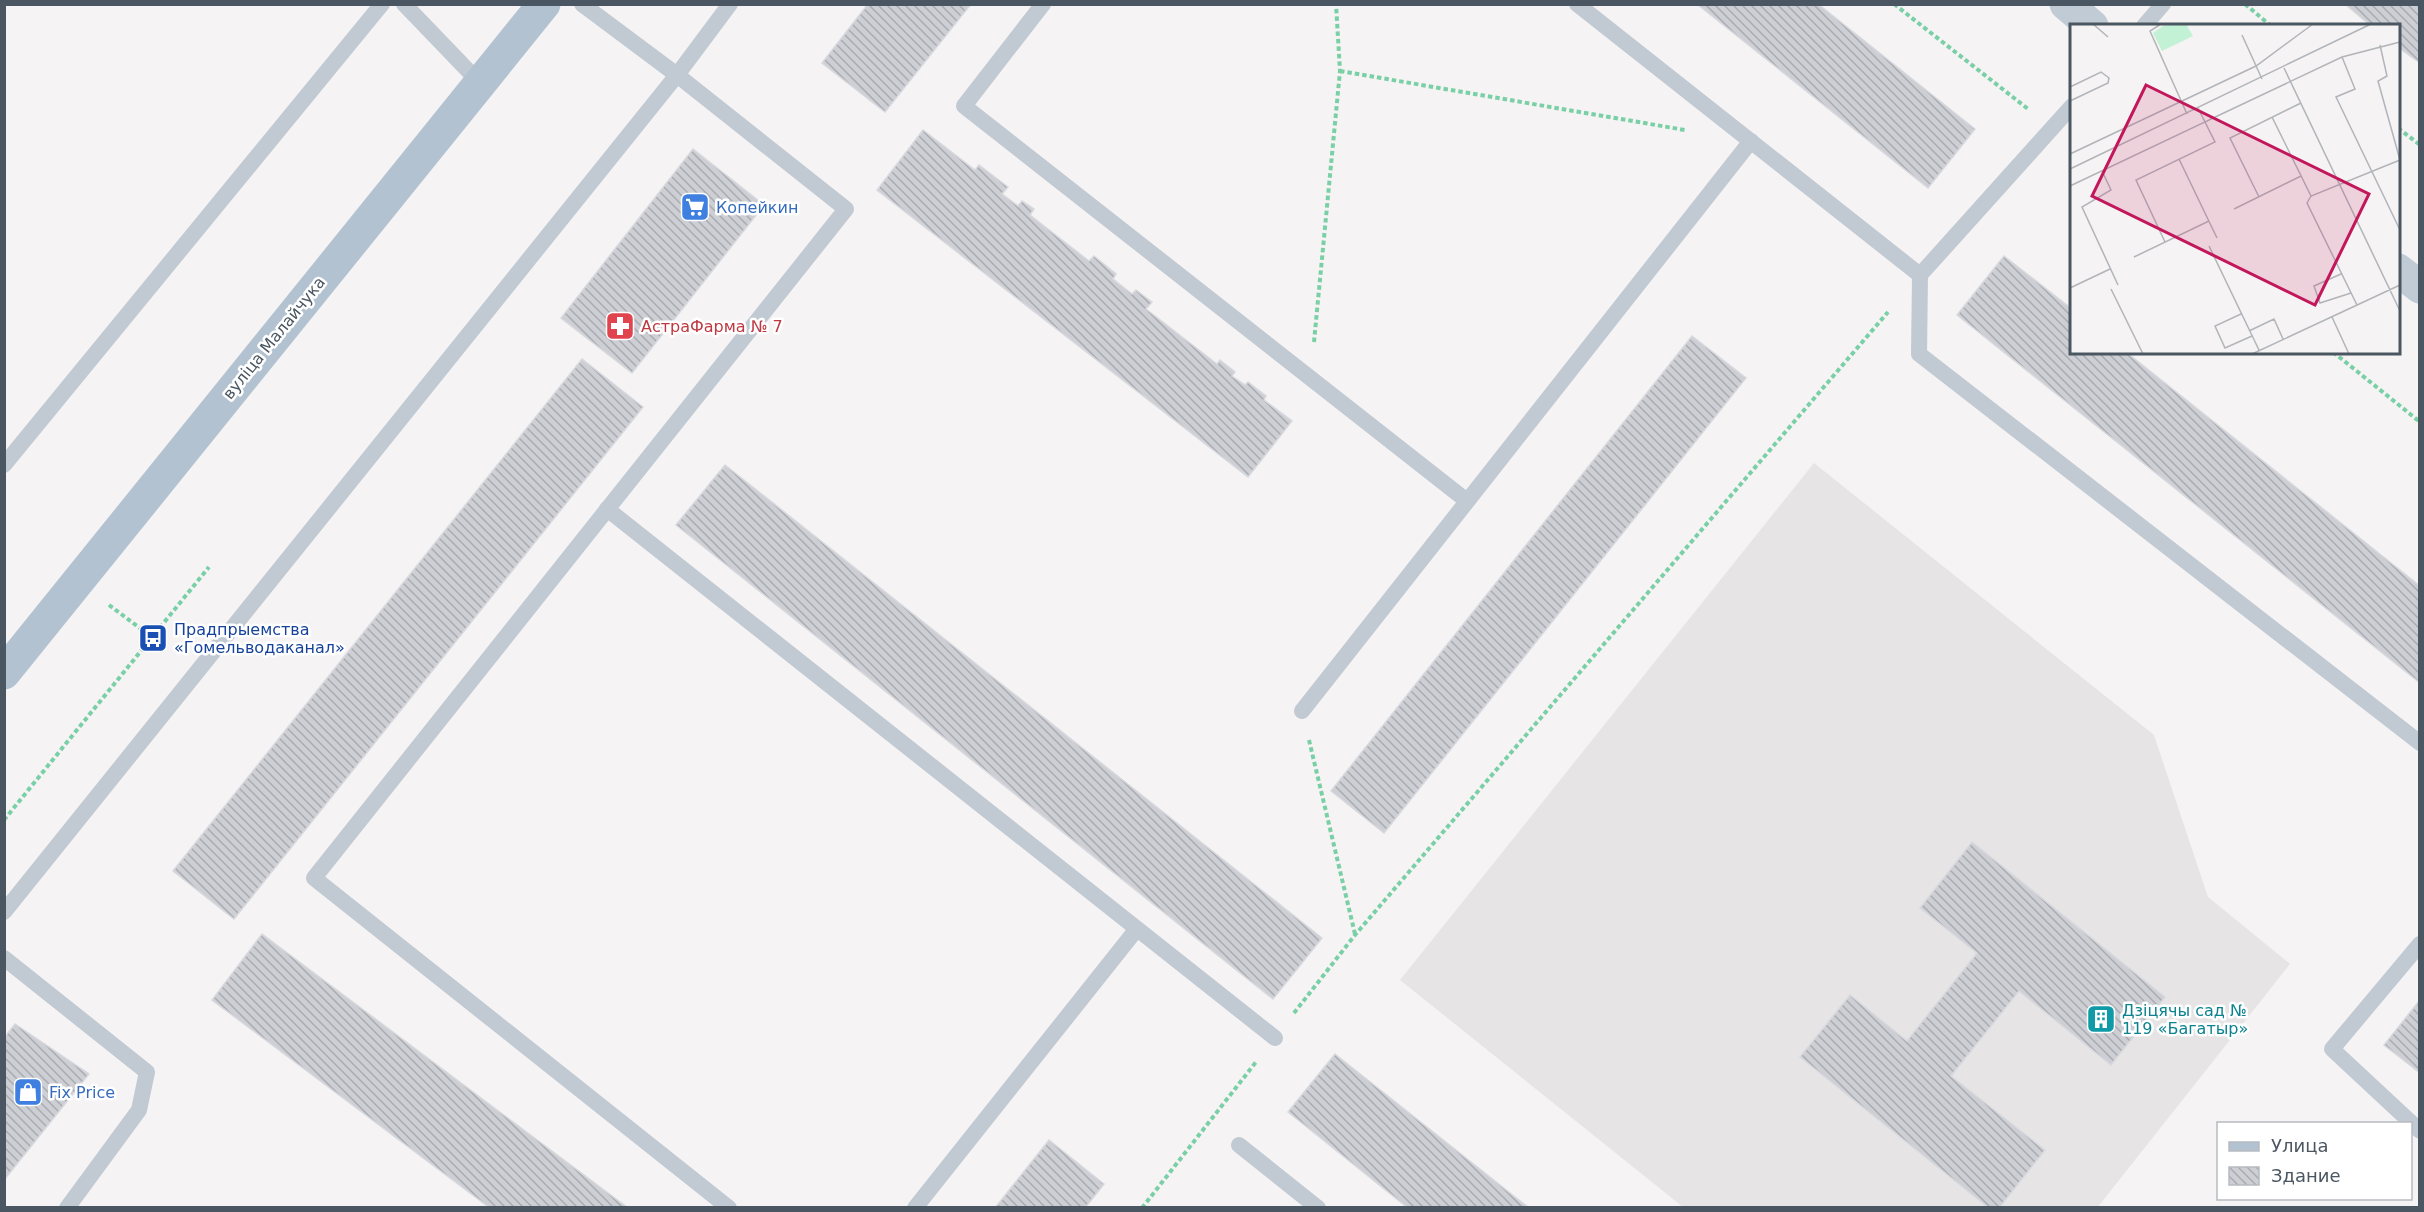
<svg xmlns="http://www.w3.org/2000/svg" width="2424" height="1212" font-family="'DejaVu Sans',sans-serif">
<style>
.education{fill:#e6e4e5}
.building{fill:url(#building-back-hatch);stroke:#d7d9de;stroke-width:1.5}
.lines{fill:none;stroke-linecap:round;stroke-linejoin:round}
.path{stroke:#7ad0a6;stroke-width:4;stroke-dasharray:4.5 3;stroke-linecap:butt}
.service{stroke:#c1cad2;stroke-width:16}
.secondary{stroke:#c1cbd6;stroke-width:33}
.primary{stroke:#b3c2d1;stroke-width:33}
.labels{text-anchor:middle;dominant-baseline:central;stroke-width:5;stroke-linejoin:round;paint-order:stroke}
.shop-label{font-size:16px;fill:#366cbe;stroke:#fff;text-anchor:start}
.health-label{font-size:16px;fill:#be3a42;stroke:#fff;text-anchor:start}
.street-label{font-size:16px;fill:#4a5661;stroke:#fff}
.transit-label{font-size:16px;fill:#164399;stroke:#fff;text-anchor:start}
.culture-label{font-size:16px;fill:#0d838f;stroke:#fff;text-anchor:start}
.inset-road{fill:none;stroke:#b1b4b9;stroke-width:1.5}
.view{fill:#c2185b;fill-opacity:0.15;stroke:#c2185b;stroke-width:3}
.inset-edge{fill:none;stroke:#4a5661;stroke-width:3}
</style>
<defs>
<pattern id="building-back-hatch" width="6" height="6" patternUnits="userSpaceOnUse" patternTransform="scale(1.5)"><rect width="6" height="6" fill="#cdcfd5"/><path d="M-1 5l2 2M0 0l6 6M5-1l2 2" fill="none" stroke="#a8abb0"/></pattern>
</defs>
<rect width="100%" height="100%" fill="#f5f3f3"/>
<path class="education" d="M1814,463L2154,735L2208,897L2290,964L2097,1208L1683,1207L1400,980Z"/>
<g class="building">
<path d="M868,4H971L885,112L822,63Z"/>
<path d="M1697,4H1818L1975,129L1928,188Z"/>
<path d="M2345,4H2420V63L2398,47V26H2371Z"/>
<path d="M923,130L975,170L979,165L1008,187L1002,194L1018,206L1022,201L1034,209L1030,215L1089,261L1094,256L1116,274L1113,279L1132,294L1136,290L1152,302L1146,309L1217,364L1220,360L1235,372L1232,376L1245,385L1248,382L1266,396L1264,400L1292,421L1248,477L877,190Z"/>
<path d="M693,149L764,205L632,373L561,318Z"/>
<path d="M2004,256L2072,309V352H2126L2420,586V683L1957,315Z"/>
<path d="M1692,336L1746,378L1384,833L1331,791Z"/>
<path d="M582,359L643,407L234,919L173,871Z"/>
<path d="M725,465L1322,938L1273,999L676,525Z"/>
<path d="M1972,842L2165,997L2111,1065L2019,991L1951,1076L2045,1150L1999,1208H1989L1800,1057L1850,995L1907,1041L1977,953L1920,908Z"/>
<path d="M262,934L628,1208H490L212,1000Z"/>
<path d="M2420,1000V1073L2384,1045Z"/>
<path d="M15,1024L89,1074L4,1180V1038Z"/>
<path d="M1335,1054L1529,1208H1408L1288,1112Z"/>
<path d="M1049,1140L1104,1184L1085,1208H995Z"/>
</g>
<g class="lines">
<g class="path">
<path d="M1894,4L2028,109"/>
<path d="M2245,4L2271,26"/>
<path d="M1340,71L1685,130"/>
<path d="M2398,128L2420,145"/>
<path d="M1314,342L1340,71L1336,4"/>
<path d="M2333,352L2420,422"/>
<path d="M109,605L153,638"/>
<path d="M1309,740L1355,934"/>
<path d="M4,820L209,567"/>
<path d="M1294,1013L1355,935L1888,312"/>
<path d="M1142,1208L1256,1062"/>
</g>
<g class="service">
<path d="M404,4L480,83"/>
<path d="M1043,4L964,106L1467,501"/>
<path d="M1577,4L1920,275"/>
<path d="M2144,26L2163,4"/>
<path d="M2072,106L1920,275L1919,354L2420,743"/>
<path d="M4,465L382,4"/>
<path d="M607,509L1275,1038"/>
<path d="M1302,711L1751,141"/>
<path d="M4,912L677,75L582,4"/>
<path d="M2420,944L2332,1049L2420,1131"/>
<path d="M4,958L147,1072L139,1110L67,1208"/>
<path d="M1239,1145L1318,1208"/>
<path d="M729,1208L314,878L846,209L677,75L730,4"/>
<path d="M915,1208L1136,930"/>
</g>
<g class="secondary">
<path d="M2066,4L2092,26"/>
<path d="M2398,270L2420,287"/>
</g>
<path class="primary" d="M4,673L544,4"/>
</g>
<defs>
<g id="supermarket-square" transform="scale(1.5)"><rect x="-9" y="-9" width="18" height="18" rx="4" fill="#3f7fe0" stroke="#fff"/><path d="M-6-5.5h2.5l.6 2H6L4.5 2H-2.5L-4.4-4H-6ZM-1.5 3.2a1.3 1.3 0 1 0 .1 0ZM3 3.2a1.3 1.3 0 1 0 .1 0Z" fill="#fff"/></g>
<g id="pharmacy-square" transform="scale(1.5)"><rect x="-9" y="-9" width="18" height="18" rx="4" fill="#e0444e" stroke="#fff"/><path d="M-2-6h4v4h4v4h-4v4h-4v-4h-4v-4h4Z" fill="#fff"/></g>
<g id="bus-square" transform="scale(1.5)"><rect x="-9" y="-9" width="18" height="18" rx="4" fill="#1a4fb4" stroke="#fff"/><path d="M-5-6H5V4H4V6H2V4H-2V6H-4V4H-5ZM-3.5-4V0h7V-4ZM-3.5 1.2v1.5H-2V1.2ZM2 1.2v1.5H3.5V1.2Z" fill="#fff"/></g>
<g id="building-square" transform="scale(1.5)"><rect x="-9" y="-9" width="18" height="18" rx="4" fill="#0f9aa8" stroke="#fff"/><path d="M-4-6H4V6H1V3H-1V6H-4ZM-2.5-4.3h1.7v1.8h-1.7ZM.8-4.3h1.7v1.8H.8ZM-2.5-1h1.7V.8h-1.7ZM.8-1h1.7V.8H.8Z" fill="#fff"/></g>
<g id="shop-square" transform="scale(1.5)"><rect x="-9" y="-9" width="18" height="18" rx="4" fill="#3f7fe0" stroke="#fff"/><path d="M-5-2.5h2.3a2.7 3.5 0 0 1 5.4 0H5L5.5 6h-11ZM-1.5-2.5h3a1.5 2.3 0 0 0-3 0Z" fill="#fff"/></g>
</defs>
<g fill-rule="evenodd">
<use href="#supermarket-square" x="695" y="207"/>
<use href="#pharmacy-square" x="620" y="326"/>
<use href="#bus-square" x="153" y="638"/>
<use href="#building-square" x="2101" y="1019"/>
<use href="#shop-square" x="28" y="1092"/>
</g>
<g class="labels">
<g class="shop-label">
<text x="716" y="207">Копейкин</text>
<text x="49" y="1092">Fix Price</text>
</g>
<g class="health-label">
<text x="641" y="326">АстраФарма № 7</text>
</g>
<g class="street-label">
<text transform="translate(274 338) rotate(-51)">вуліца Малайчука</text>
</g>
<g class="transit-label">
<text x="174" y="629">Прадпрыемства<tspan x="174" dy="18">«Гомельводаканал»</tspan></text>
</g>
<g class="culture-label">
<text x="2122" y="1010">Дзіцячы сад №<tspan x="2122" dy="18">119 «Багатыр»</tspan></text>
</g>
</g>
<g transform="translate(2070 24)">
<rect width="330" height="330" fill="#f5f3f3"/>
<path d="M96,0H116L123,12L92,27L83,9Z" fill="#c3f1d5"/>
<path class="inset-road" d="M23,0L38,13M91,0L80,7L117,90M172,11L192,55M310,21L317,52L308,57L330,136M272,33L285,65L266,73L330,206M214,44L330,287M0,63L31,48L39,54L38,59L0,77M202,93L241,172M0,130L186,42L243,0M109,135L147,214M0,145L301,0M32,147L41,166L12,183L48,261M0,162L135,98L128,84M189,173L160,114L231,79M164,185L231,152M95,218L66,156L145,118L135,98L141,95L272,33L330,18M139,222L189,326M64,233L139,197M271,250L244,262L250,279L281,269M0,264L40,245M41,265L73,330M287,281L237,179L241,172L330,136M171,290L145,302L155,324L182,312M262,293L279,330M179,307L204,295L213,315M182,330L330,261"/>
<path class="view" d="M76,61L299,170L245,281L22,172Z"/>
<rect width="330" height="330" class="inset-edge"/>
</g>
<rect width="2424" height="1212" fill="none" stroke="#4a5661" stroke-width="12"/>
<rect x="2217" y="1122" width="195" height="78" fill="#ffffff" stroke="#b7bbc0" stroke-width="1.5"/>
<rect x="2229" y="1142" width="30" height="9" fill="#b3c2d1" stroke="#b7bbc0" stroke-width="1.5"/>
<text x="2271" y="1152" font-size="18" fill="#4a5661">Улица</text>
<rect x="2229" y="1167" width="30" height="18" fill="url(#building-back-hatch)" stroke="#b7bbc0" stroke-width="1.5"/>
<text x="2271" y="1182" font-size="18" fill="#4a5661">Здание</text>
</svg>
